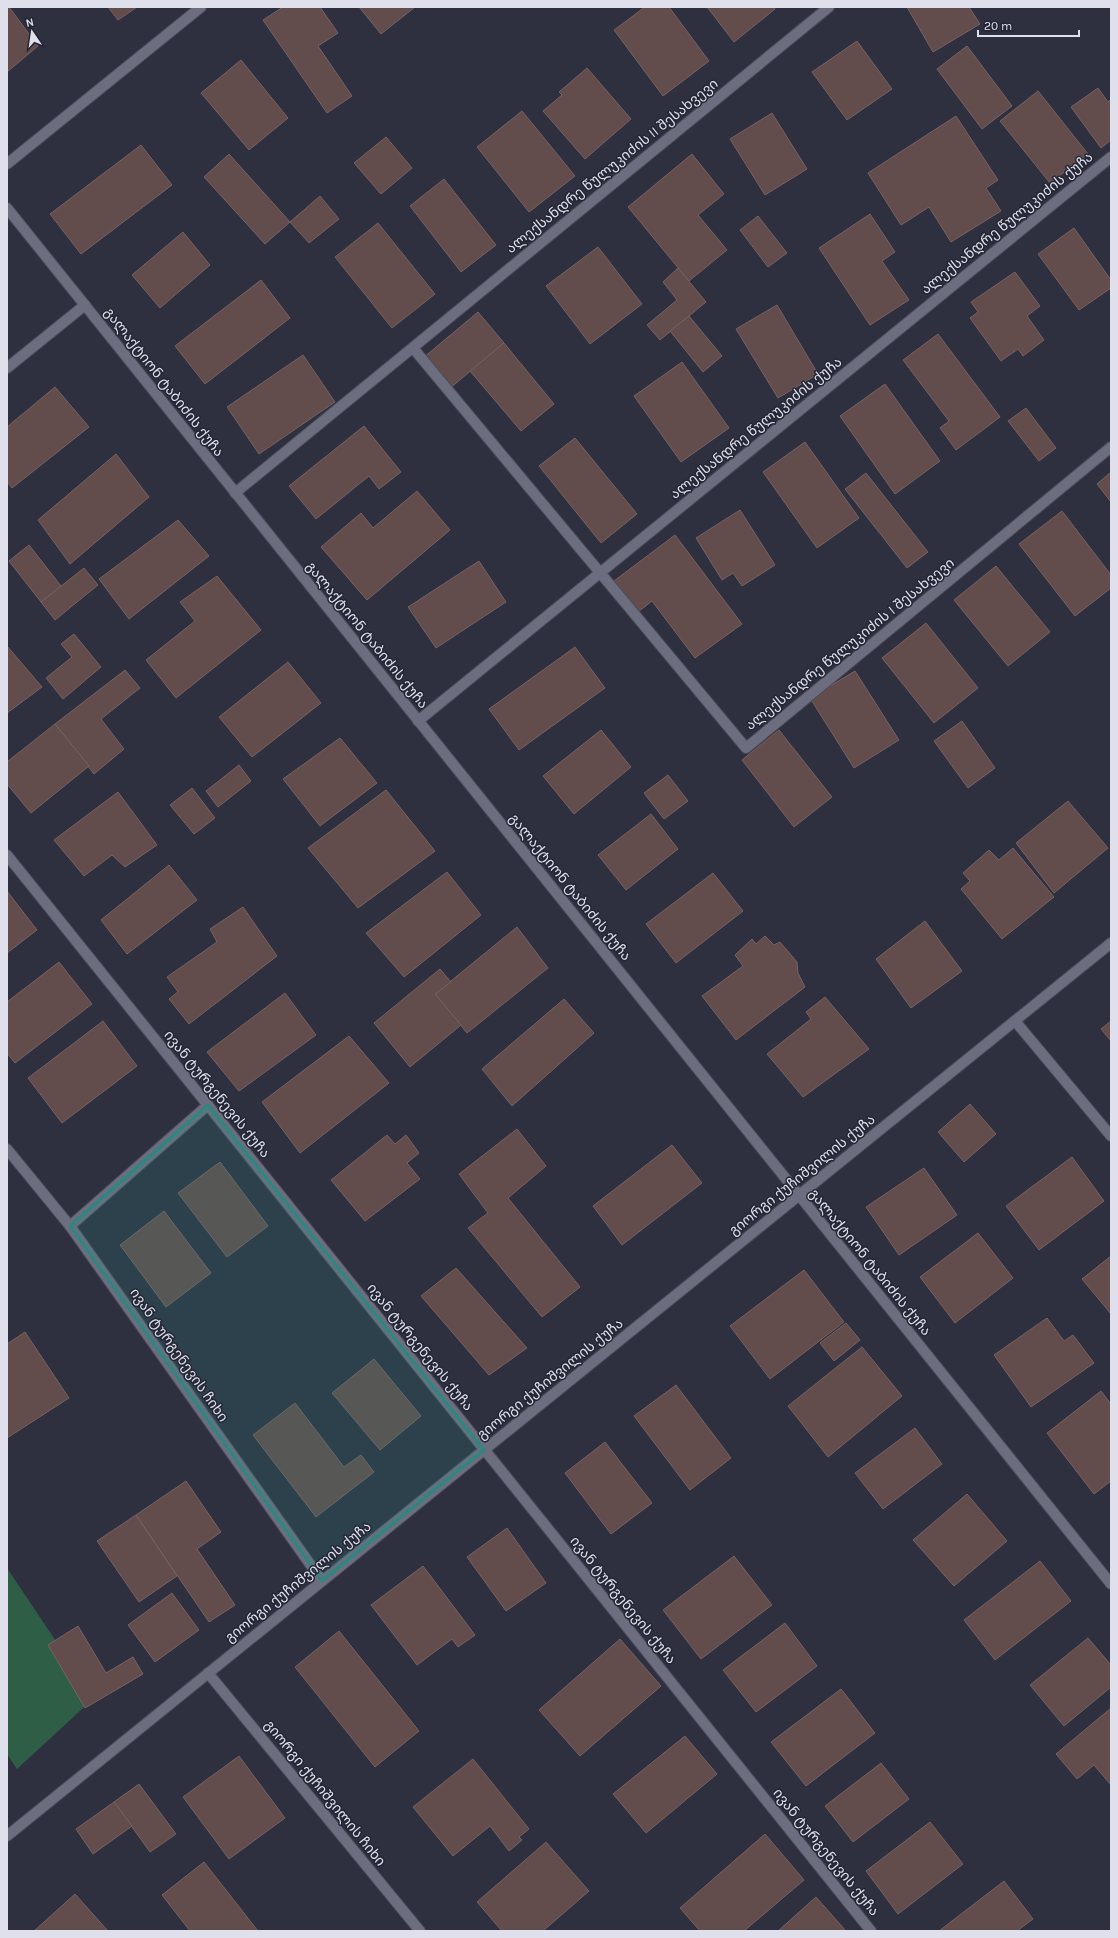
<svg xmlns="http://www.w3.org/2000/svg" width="1118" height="1938" font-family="Karla,'Noto Sans Georgian',sans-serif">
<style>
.green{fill:#2e5e45}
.building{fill:#624d4c;stroke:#786261}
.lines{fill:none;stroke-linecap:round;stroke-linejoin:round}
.minor-casing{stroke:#4a4b59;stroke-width:12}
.tertiary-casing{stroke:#4a4b59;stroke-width:12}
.minor{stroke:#6c6e80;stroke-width:10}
.tertiary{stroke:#6c6e80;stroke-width:10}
.marked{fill:#2e8681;fill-opacity:0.2;stroke:#2e8681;stroke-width:3;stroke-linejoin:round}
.labels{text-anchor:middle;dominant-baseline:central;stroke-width:3;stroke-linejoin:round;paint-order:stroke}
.street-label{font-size:14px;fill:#dfe0eb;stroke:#242635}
</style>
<rect width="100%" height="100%" fill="#2e303f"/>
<path class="green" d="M7,1568L94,1698L17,1769L7,1754Z"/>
<g class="building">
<path d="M9,7L38,46L7,72V9Z"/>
<path d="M108,7H137L118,20Z"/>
<path d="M283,7H320L338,33L318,46L352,96L327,113L263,20Z"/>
<path d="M359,7H415L381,34Z"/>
<path d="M645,7H669L709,61L663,96L614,30Z"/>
<path d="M707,7H774L775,9L734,42Z"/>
<path d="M907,7H969L980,24L933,52Z"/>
<path d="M857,41L892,89L847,120L812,72Z"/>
<path d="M967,46L1012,106L982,129L937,69Z"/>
<path d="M241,60L288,118L249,150L201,93Z"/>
<path d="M587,68L631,119L585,159L543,111L562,95L559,92Z"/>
<path d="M1098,88L1108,102L1111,99V140L1101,148L1071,107Z"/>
<path d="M1038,91L1088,154L1050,183L1000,121Z"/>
<path d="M522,111L575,176L529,212L477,147Z"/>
<path d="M772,113L807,169L765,195L730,139Z"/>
<path d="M956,116L998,180L986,188L1001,211L951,242L929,207L901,225L868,173Z"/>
<path d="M386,137L412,168L381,194L354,163Z"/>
<path d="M141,145L172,185L81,254L50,214Z"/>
<path d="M229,154L290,222L265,244L204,177Z"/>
<path d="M692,154L724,194L698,215L727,250L689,281L628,207Z"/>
<path d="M444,179L496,245L461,272L410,206Z"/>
<path d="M320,196L339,219L309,243L290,222Z"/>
<path d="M870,214L895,252L882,261L909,300L870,325L819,248Z"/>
<path d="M758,216L787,253L768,267L740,230Z"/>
<path d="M378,223L435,294L392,328L335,257Z"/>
<path d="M1074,228L1111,280V288L1079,310L1038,254Z"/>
<path d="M183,232L210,265L160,308L132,275Z"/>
<path d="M598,247L642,304L590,344L546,286Z"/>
<path d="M678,268L706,302L660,340L647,325L677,300L663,282Z"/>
<path d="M1015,272L1040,306L1027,316L1044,340L1023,356L1018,349L1001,361L970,318L978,312L971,302Z"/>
<path d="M261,280L290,318L205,384L175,346Z"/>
<path d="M777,305L818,374L778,398L736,329Z"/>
<path d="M478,312L504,343L449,389L423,358Z"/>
<path d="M689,316L722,356L703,372L670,331Z"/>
<path d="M938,334L1000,417L956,450L940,428L949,421L903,360Z"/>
<path d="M504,343L554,404L521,431L470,371Z"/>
<path d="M303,355L335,402L259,454L227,407Z"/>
<path d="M682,362L729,428L681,462L634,396Z"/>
<path d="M885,384L940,461L895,494L840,416Z"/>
<path d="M55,387L89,427L12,488L7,482V427Z"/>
<path d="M1026,408L1056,448L1039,461L1008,421Z"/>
<path d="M364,426L401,472L379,489L369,476L316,519L289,486Z"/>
<path d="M575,438L637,514L601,543L539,466Z"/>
<path d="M805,442L859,518L817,548L763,472Z"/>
<path d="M116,454L149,497L70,564L38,520Z"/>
<path d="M1111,472V502L1097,484Z"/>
<path d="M866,473L928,552L907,568L845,489Z"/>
<path d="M417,491L450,530L367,600L321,547L361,513L373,528Z"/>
<path d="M740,510L775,565L742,586L733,573L722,580L696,538Z"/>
<path d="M1062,511L1111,575V588L1075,616L1019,544Z"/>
<path d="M178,520L209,556L129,619L99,579Z"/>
<path d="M675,535L742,624L695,658L652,601L638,612L614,581Z"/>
<path d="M29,545L61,586L41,602L9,561Z"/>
<path d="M479,561L506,602L436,648L408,607Z"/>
<path d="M996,566L1050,632L1008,666L954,600Z"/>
<path d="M84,568L98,585L55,620L41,602Z"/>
<path d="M217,576L261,630L176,698L146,660L195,621L180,602Z"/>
<path d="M926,623L978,688L934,723L882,658Z"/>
<path d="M74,634L101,667L63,699L46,678L72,657L61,644Z"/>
<path d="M7,646L42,687L7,713Z"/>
<path d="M575,647L605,688L519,750L489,709Z"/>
<path d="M288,662L321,703L252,757L219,717Z"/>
<path d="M125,670L140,688L101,719L124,749L94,774L55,724Z"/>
<path d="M855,671L899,740L854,768L810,698Z"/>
<path d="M962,721L995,768L968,788L934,741Z"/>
<path d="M55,724L89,766L31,813L7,784V762Z"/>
<path d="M601,730L631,767L574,814L543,776Z"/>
<path d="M779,730L832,797L794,827L742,760Z"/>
<path d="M340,738L377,783L320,826L283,779Z"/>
<path d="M239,765L251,781L218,807L206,791Z"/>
<path d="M668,775L688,801L664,819L644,793Z"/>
<path d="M192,788L215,818L194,834L170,805Z"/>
<path d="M386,790L435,851L358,908L308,848Z"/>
<path d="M118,792L157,845L125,867L112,855L84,876L54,840Z"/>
<path d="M1068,801L1108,848L1054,893L1016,843Z"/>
<path d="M651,814L678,849L626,890L598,855Z"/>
<path d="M1013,848L1054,897L1002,939L961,889L970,881L963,873L989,850L999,860Z"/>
<path d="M169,865L197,900L127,954L101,920Z"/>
<path d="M447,872L481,915L404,977L366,933Z"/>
<path d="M713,873L743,911L676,963L646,924Z"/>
<path d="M7,891L37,930L7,953Z"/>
<path d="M243,907L277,956L189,1024L169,999L178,992L167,977L217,942L210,929Z"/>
<path d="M925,921L962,971L911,1008L876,959Z"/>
<path d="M517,927L548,968L467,1033L435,994Z"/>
<path d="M765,936L774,945L780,942L797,962L798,973L805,987L736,1040L702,996L743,966L735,955L752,939L756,944Z"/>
<path d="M59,962L92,1004L15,1063L7,1053V1002Z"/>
<path d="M440,969L451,982L435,994L461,1025L410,1067L374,1023Z"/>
<path d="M285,993L316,1035L239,1091L207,1052Z"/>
<path d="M825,997L869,1049L803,1097L767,1054L811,1019L806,1012Z"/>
<path d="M564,999L594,1033L512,1106L482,1069Z"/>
<path d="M103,1021L137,1066L62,1123L28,1078Z"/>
<path d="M1111,1021V1041L1101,1029Z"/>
<path d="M349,1036L389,1083L300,1153L262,1102Z"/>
<path d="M970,1104L996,1134L964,1162L938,1132Z"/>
<path d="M517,1129L546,1166L508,1198L580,1287L542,1317L468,1228L488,1213L459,1174Z"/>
<path d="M387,1135L395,1144L406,1135L419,1153L407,1163L420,1179L365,1221L331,1180Z"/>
<path d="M672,1145L702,1183L622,1245L593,1206Z"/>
<path d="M1072,1157L1104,1201L1039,1250L1006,1206Z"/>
<path d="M220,1162L268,1226L227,1257L178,1193Z"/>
<path d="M924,1168L957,1215L899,1255L866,1207Z"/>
<path d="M164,1211L211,1273L166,1307L120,1245Z"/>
<path d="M978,1233L1013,1278L955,1323L920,1277Z"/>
<path d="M1111,1256V1314L1082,1279Z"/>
<path d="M456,1268L527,1348L489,1375L421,1296Z"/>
<path d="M804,1270L844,1322L770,1379L730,1326Z"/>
<path d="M1047,1318L1064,1341L1073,1335L1094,1363L1031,1407L994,1355Z"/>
<path d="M846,1323L860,1340L834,1361L820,1343Z"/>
<path d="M25,1332L69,1398L7,1438V1344Z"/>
<path d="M862,1347L902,1396L828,1457L788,1406Z"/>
<path d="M374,1359L421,1416L380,1450L332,1393Z"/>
<path d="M676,1385L731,1458L690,1490L634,1416Z"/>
<path d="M1101,1391L1111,1404V1481L1094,1494L1047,1433Z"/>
<path d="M295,1403L344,1467L361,1455L374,1472L316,1517L253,1435Z"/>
<path d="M915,1428L942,1464L883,1509L855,1473Z"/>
<path d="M605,1442L652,1503L611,1534L565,1473Z"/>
<path d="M186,1481L221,1532L197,1549L235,1605L209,1622L136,1515Z"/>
<path d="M967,1494L1007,1541L954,1586L913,1540Z"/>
<path d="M136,1515L177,1576L139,1602L97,1541Z"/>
<path d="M507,1528L546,1583L506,1611L467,1557Z"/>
<path d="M734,1556L772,1605L701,1659L663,1610Z"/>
<path d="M1040,1561L1071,1601L995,1660L964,1620Z"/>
<path d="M423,1566L475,1635L458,1647L452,1639L417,1665L371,1605Z"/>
<path d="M172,1593L199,1630L155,1662L128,1625Z"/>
<path d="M785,1623L817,1666L756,1712L723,1670Z"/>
<path d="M78,1626L106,1673L133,1657L143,1674L85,1708L48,1645Z"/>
<path d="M339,1631L419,1731L375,1767L295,1667Z"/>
<path d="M1088,1638L1111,1665V1687L1064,1726L1030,1685Z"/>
<path d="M620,1639L661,1686L580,1756L539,1710Z"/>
<path d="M841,1689L875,1733L806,1786L771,1742Z"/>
<path d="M1111,1708V1785L1094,1765L1077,1779L1056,1754Z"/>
<path d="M685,1736L717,1774L646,1833L613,1794Z"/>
<path d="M239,1756L285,1818L229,1859L183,1797Z"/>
<path d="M473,1759L529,1829L519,1837L522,1840L509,1851L490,1826L453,1856L413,1807Z"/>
<path d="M881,1763L909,1799L853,1842L825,1806Z"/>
<path d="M139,1784L176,1834L150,1852L114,1802Z"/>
<path d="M114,1802L132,1826L93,1854L76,1829Z"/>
<path d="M930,1822L963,1864L898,1914L866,1871Z"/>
<path d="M765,1834L804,1880L744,1931H700L680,1908Z"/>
<path d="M546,1842L589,1891L543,1931H502L477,1902Z"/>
<path d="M204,1862L258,1931H190L162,1895Z"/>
<path d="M1004,1881L1033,1919L1017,1931H939Z"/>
<path d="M75,1894L108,1931H34Z"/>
<path d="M816,1897L846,1931H778Z"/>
</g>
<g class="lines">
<g class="minor-casing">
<g id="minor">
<path d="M7,164L201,7"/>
<path d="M7,208L1111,1584"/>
<path d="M413,348L746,748L1111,447"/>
<path d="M7,368L85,305"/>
<path d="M235,493L829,7"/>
<path d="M418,721L1111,157"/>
<path d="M7,855L871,1931"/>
<path d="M1015,1021L1111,1136"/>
<path d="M7,1149L70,1226L322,1581"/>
<path d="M70,1226L208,1105"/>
<path d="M208,1673L420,1931"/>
</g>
</g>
<g class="tertiary-casing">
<path id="tertiary" d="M7,1836L1111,943"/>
</g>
<use href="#minor" class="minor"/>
<use href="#tertiary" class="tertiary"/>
</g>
<path class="marked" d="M208,1105L484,1450L322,1581L70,1226Z"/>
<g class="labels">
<g class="street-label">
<text transform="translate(612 166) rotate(-39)">ალექსანდრე წულუკიძის II შესახვევი</text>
<text transform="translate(1007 223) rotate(-39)">ალექსანდრე წულუკიძის ქუჩა</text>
<text transform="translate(164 382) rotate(52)">გალაქტიონ ტაბიძის ქუჩა</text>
<text transform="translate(756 428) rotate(-39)">ალექსანდრე წულუკიძის ქუჩა</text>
<text transform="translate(367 635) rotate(51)">გალაქტიონ ტაბიძის ქუჩა</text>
<text transform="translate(850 644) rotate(-39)">ალექსანდრე წულუკიძის I შესახვევი</text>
<text transform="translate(570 887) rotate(51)">გალაქტიონ ტაბიძის ქუჩა</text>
<text transform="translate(217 1094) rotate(51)">ივან ტურგენევის ქუჩა</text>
<text transform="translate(802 1175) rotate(-39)">გიორგი ქუჩიშვილის ქუჩა</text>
<text transform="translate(870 1262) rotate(51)">გალაქტიონ ტაბიძის ქუჩა</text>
<text transform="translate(420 1347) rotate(51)">ივან ტურგენევის ქუჩა</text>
<text transform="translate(179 1355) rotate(55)">ივან ტურგენევის ჩიხი</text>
<text transform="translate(550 1379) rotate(-39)">გიორგი ქუჩიშვილის ქუჩა</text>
<text transform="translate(298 1582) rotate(-39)">გიორგი ქუჩიშვილის ქუჩა</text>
<text transform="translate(623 1600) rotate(51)">ივან ტურგენევის ქუჩა</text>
<text transform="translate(325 1793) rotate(51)">გიორგი ქუჩიშვილის ჩიხი</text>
<text transform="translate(826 1852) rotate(51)">ივან ტურგენევის ქუჩა</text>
</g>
</g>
<rect width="1118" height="1938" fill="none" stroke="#dfe0eb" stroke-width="16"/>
<g transform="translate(32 32) rotate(347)" stroke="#242635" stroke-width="3" paint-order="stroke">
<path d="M0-3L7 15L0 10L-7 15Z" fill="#dfe0eb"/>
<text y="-6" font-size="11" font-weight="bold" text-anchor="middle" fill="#dfe0eb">N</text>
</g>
<path d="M978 30v6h101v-6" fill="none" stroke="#dfe0eb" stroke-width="2"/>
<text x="984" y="30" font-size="12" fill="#dfe0eb" stroke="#242635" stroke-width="3" paint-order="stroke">20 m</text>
</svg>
